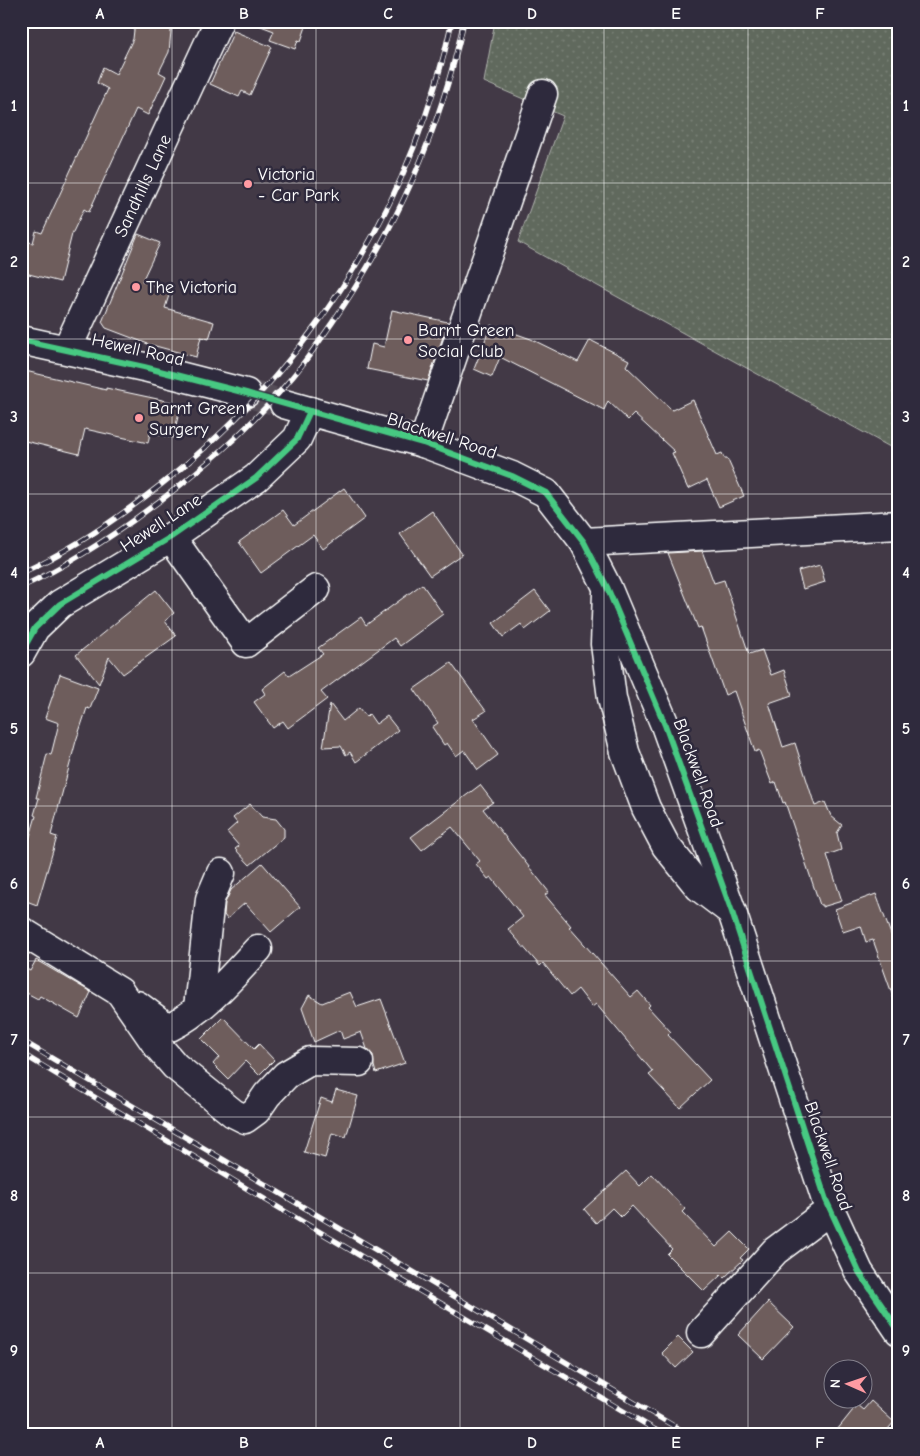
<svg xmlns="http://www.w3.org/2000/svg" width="920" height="1456" font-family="'Comic Neue',sans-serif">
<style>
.grass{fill:url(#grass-dots);stroke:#b0b4ae}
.building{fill:#6e5d5c;stroke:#fff}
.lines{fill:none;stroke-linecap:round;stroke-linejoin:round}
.minor-tunnel{stroke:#554d58;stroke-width:28;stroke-dasharray:28 14;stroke-linecap:butt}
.minor-casing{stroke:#fff;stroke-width:31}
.minor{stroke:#2f2a3d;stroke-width:28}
.rail-casing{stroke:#fff;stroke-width:5.5}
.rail{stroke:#2f2a3d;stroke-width:4;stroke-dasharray:11;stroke-linecap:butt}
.cycleway-casing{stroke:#2f2a3d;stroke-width:9}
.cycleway{stroke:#46c982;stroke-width:6}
.grid{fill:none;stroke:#fff;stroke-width:1;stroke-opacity:0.55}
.poi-dot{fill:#ff9aa2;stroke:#2f2a3d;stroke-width:2}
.labels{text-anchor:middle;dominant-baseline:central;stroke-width:5;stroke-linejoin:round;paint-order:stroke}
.poi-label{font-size:18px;fill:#fff;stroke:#2f2a3d;text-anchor:start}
.street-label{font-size:18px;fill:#fff;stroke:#2f2a3d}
.neatline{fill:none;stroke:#fff;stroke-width:2}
.grid-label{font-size:16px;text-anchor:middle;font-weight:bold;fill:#fff}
</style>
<defs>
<pattern id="grass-dots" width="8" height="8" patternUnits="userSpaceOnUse" patternTransform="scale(1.25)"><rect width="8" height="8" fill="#60695d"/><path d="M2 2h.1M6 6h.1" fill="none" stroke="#788075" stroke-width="1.8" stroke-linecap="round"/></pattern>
</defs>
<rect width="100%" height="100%" fill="#423946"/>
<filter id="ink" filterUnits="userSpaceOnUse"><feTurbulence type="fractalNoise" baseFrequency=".02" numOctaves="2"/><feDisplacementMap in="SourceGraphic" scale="10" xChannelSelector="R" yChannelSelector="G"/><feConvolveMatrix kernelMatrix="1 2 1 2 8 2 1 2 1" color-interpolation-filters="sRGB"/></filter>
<g filter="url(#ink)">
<path class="grass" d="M495,21H899V452L518,242L563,116L484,82Z"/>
<g class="building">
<path d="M135,21H172L169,52L159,72L166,76L148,115L136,109L89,212L84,209L72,234L60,282L21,272V255L25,241L33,243L36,231L42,233L108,89L97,83L103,67L116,74L133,39Z"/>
<path d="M253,21H308L301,41L298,40L295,49L270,40L274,31L253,23Z"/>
<path d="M234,31L272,47L250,95L242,91L239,97L210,84Z"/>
<path d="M138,234L160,243L142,281L170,292L165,308L214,322L209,339L201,337L196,357L148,344L106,328L102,322Z"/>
<path d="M392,310L448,322L428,381L367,369L372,344L384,347Z"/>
<path d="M491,325L531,339L578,362L590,340L629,360L626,366L672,410L693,400L717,455L722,453L724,458H727L744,496L719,507L707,480L688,489L672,453L675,452L634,414L628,420L608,401L604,410L500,357L492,377L474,369Z"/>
<path d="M21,370L106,390V388L181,404L173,438L150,433L148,443L85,429L79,454L21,440Z"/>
<path d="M344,488L365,518L323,549L313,535L261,573L239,542L283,510L294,525Z"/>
<path d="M432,511L462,554L430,576L400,534Z"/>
<path d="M702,551L714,583L724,580L749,654L762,650L771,675L784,670L792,695L769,703L783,747L795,743L815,806L825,802L831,816L842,825L837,833L841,850L827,855L842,901L822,907V905H820L785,802L783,803L776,782L772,784L759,750L755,752L734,691L725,695L701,627L698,628L668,553Z"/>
<path d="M820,565L825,582L803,589L798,571Z"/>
<path d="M422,584L443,614L400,646L394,638L321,692L327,699L288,728L283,721L273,728L254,702L265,694L262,689L285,671L289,676L323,654L318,648L361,617L366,625Z"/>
<path d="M156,590L174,613L165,621L176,636L123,674L109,657L99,684L76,655Z"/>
<path d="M535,591L550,611L525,630L521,624L503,637L493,623Z"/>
<path d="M451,663L486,711L473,719L498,755L478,770L464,750L456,756L447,743L444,745L432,727L438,723L414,689Z"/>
<path d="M60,674L98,688L90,709L87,708L76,741L51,835L57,837L37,905L21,899V867L36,816L34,815L39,798H36L47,754L51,755L59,723L45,718Z"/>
<path d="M330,704L343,721L359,708L366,717L369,714L376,724L387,716L398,730L356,762L350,752L346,755L341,746L323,747Z"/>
<path d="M480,785L493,802L483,809L549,892L545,895L571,926L569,927L631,997L638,991L650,1005L648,1007L671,1032L668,1035L710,1080L680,1108L649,1075L653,1072L596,1004L592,1007L578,989L570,996L543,963L540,966L508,929L523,917L491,877L488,879L476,864L480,861L452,827L422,850L411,837Z"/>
<path d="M250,804L262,817L276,819L284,829V837L250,865L235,849L239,846L227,832L237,823L233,818Z"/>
<path d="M262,863L300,907L271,932L245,903L227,919L224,915L225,903L231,890Z"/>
<path d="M876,894L892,937L899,935V1005H896L873,940L866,942L861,926L843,932L835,909Z"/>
<path d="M36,960L91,992L79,1018L40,996L38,999L21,990V966L30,971Z"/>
<path d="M350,992L357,1007L381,999L405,1063L376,1073L374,1066L373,1055L367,1049L361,1032L343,1039L340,1030L314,1042L302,1008L309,995L322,1003Z"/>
<path d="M223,1017L254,1049L259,1044L274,1060L259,1075L245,1061L228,1079L213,1064L219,1057L201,1039Z"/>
<path d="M336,1090L358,1096L346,1137L332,1133L325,1158L304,1152L321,1098L332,1102Z"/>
<path d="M626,1171L640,1186L652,1174L685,1209L682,1212L716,1247L732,1232L749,1249L740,1258L743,1260L724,1278L721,1275L704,1291L667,1254L672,1249L632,1206L621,1217L612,1208L596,1223L584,1209Z"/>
<path d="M768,1302L794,1327L763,1359L738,1335Z"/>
<path d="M678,1337L693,1352L676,1368L662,1353Z"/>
<path d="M871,1401L894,1422L883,1435H833L857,1405L863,1410Z"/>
</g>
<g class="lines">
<path class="minor-tunnel" d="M246,393L284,404"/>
<g class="minor-casing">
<g id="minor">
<path d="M21,340L144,367L246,393"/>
<path id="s1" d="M67,349L219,21"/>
<path d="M284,404L423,443L512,476L546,493L584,542L607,587L665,725L732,912L826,1200L859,1272L899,1331"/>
<path d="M423,443L543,94"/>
<path d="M171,537L246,643L316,589"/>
<path d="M584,542L899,525"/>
<path d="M607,593L605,644L612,698L625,752L646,808L666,846L699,887L732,912"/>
<path d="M21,653L35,628L60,604L171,537L256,478L297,439L310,411"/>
<path d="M21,931L120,992L156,1044L175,1066L233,1113L245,1119L256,1111L267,1095L286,1075L310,1061L359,1062"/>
<path d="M137,1005L161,1023L170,1027C203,1011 233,976 258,949"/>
<path d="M198,1008L210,899L221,873"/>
<path d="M701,1333L775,1251L830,1210"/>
</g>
</g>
<use href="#minor" class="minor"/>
<g class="rail-casing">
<g id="rail">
<path d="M21,573C65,553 108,525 146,496C304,378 410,214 452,21"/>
<path d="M21,587C67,566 110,538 150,508C201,471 249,429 289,381C305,363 318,343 332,323C397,228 439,134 464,21"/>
<path d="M21,1040L689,1435"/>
<path d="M21,1053L281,1209L664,1435"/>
</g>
</g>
<use href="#rail" class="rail"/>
<g class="cycleway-casing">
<g id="cycleway">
<path d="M21,340L144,367L246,393L423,443L512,476L546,493L584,542L607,587L665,725L732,912L826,1200L859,1272L899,1331"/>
<path d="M21,653L35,628L60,604L171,537L256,478L297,439L310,411"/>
</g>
</g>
<use href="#cycleway" class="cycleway"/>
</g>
</g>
<path class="grid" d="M172,21V1435M316,21V1435M460,21V1435M604,21V1435M748,21V1435M21,183H899M21,339H899M21,494H899M21,650H899M21,806H899M21,961H899M21,1117H899M21,1273H899"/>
<g class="poi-dot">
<circle cx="248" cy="184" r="5"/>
<circle cx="136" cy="287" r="5"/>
<circle cx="408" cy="340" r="5"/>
<circle cx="139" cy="418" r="5"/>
</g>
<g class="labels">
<g class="poi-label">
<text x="258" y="174">Victoria<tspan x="258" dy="21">- Car Park</tspan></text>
<text x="146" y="287">The Victoria</text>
<text x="418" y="330">Barnt Green<tspan x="418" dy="21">Social Club</tspan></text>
<text x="149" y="408">Barnt Green<tspan x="149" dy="21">Surgery</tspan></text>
</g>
<g class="street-label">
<text stroke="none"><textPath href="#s1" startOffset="180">Sandhills Lane</textPath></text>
<text transform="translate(138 350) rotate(13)">Hewell Road</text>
<text transform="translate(442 436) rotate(18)">Blackwell Road</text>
<text transform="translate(161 523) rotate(-33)">Hewell Lane</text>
<text transform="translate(698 773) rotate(70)">Blackwell Road</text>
<text transform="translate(828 1156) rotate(71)">Blackwell Road</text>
</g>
</g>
<rect width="920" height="1456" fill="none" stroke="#2f2a3d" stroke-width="55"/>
<g transform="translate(848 1384) rotate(272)"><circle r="24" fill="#2f2a3d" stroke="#827f8b"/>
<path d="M0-4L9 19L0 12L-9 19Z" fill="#ff9aa2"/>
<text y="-8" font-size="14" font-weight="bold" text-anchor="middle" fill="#ffffff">N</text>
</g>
<rect x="28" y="28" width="864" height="1400" class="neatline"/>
<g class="grid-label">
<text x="100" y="19">A</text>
<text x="244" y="19">B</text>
<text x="388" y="19">C</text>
<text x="532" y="19">D</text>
<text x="676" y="19">E</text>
<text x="820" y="19">F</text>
<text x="14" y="111">1</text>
<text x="906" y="111">1</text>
<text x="14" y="267">2</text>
<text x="906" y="267">2</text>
<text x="14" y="422">3</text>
<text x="906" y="422">3</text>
<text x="14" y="578">4</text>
<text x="906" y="578">4</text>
<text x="14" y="734">5</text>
<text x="906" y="734">5</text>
<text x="14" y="889">6</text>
<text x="906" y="889">6</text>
<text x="14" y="1045">7</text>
<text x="906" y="1045">7</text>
<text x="14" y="1201">8</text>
<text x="906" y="1201">8</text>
<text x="14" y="1356">9</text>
<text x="906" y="1356">9</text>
<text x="100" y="1448">A</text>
<text x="244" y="1448">B</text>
<text x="388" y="1448">C</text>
<text x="532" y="1448">D</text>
<text x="676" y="1448">E</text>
<text x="820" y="1448">F</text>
</g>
</svg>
